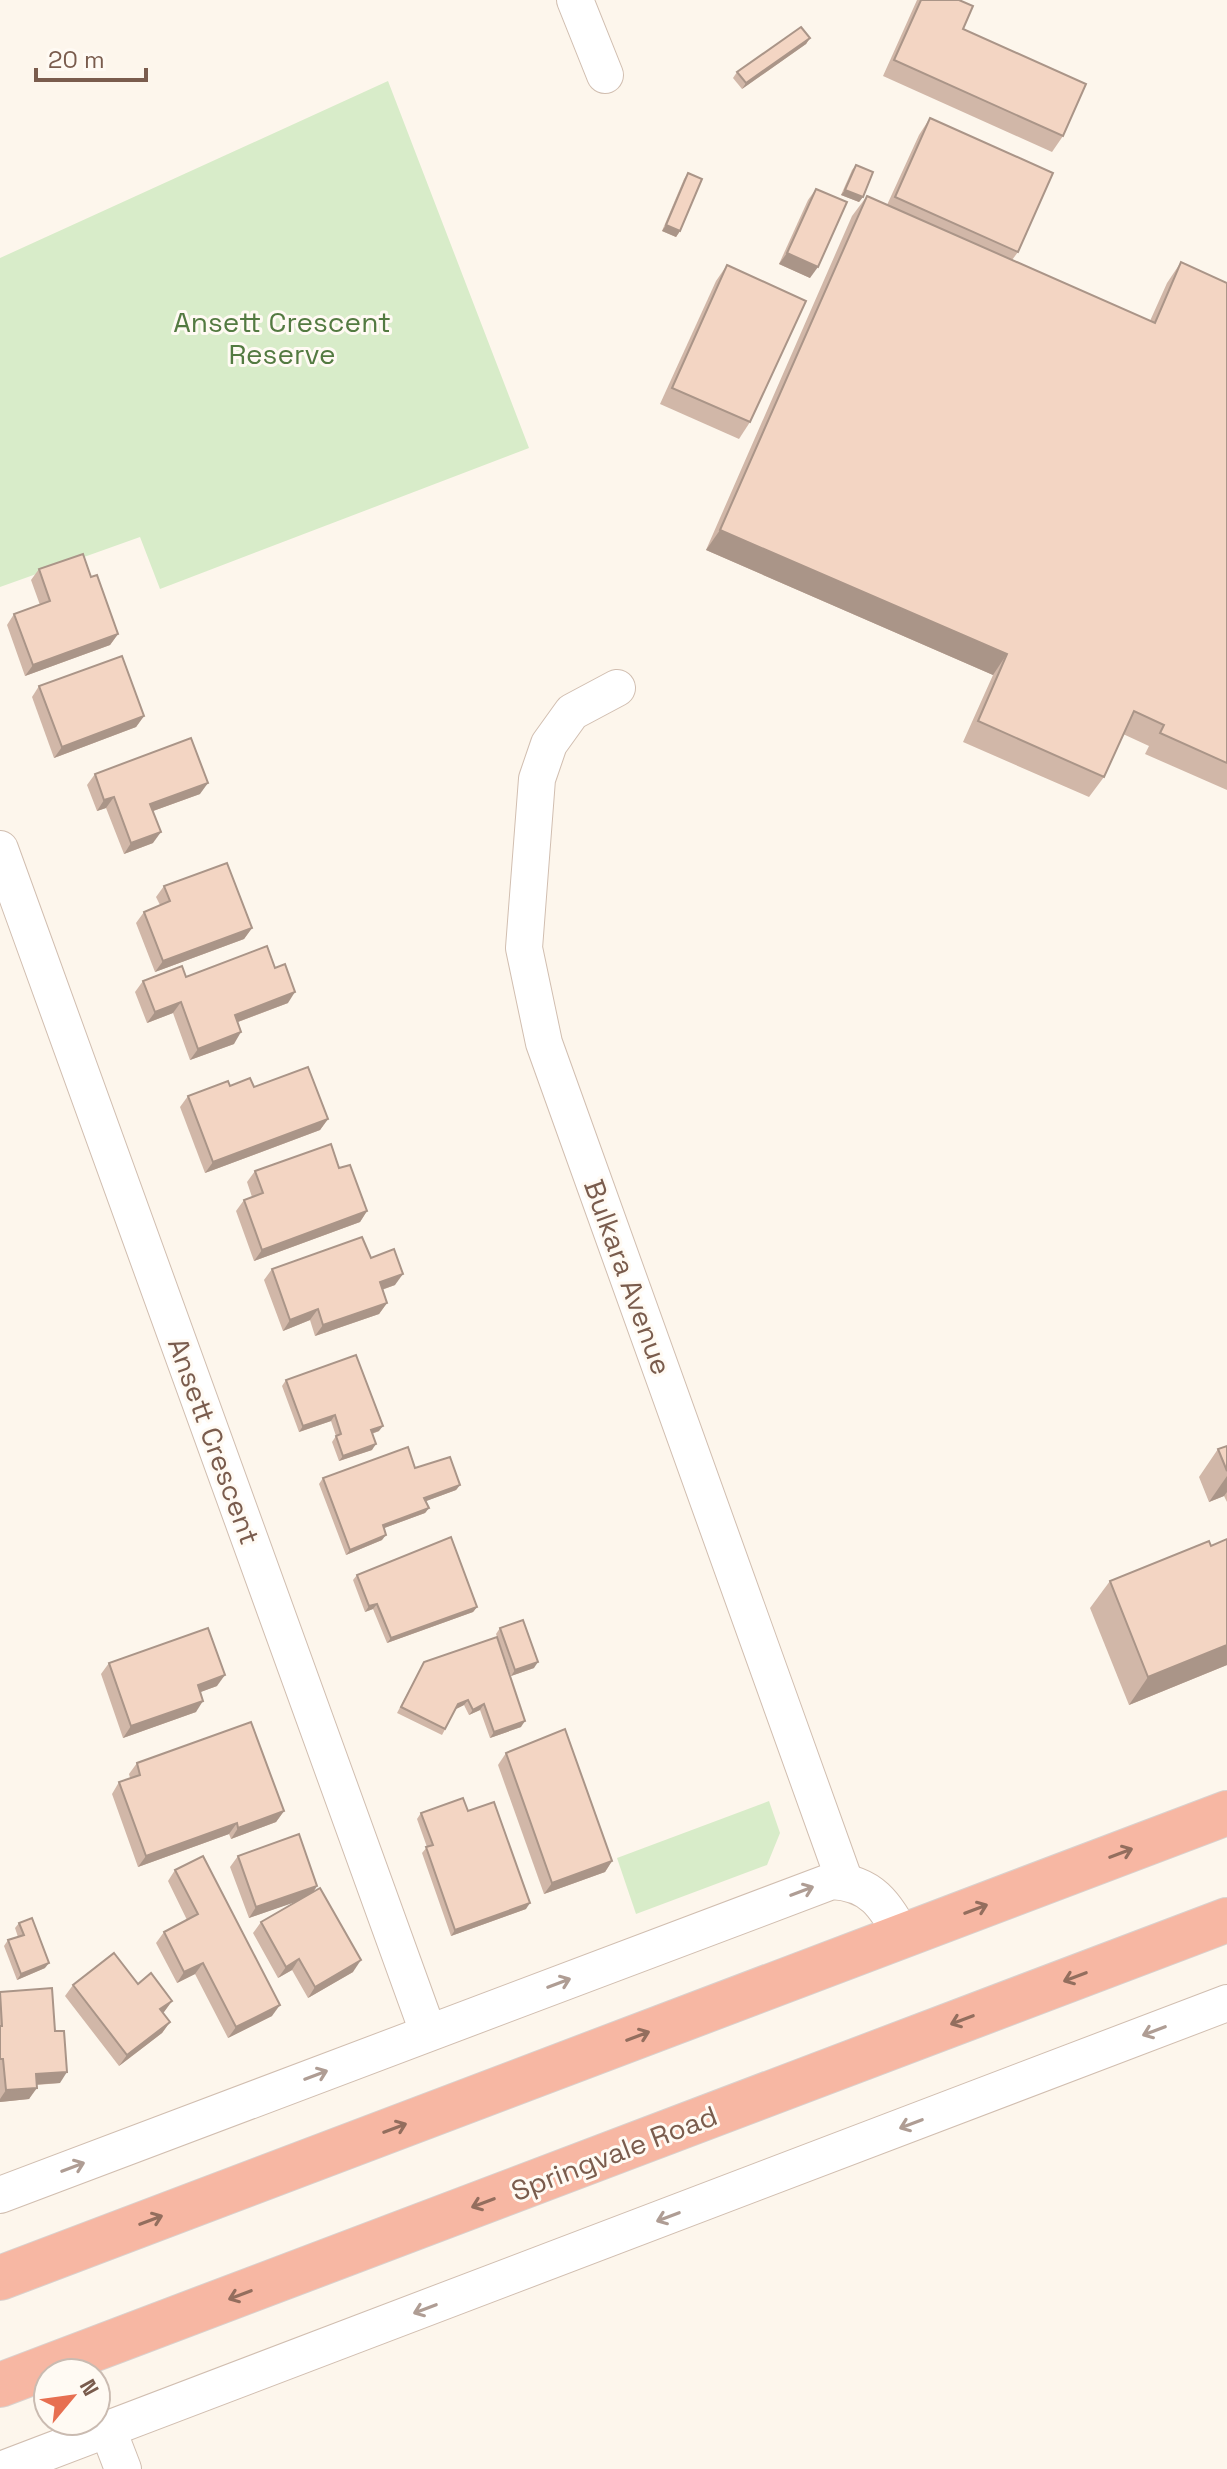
<svg xmlns="http://www.w3.org/2000/svg" width="1227" height="2469" font-family="'Space Grotesk',sans-serif">
<style>
.green{fill:#d8ecc9}
.lines{fill:none;stroke-linecap:round;stroke-linejoin:round}
.minor-casing{stroke:#d1beb0;stroke-width:38}
.highway-casing{stroke:#dad1cd;stroke-width:46}
.minor{stroke:#fff;stroke-width:36}
.highway{stroke:#f7b7a3;stroke-width:44}
.wall{fill:#d1b7a8}
.shaded-wall{fill:#aa9588}
.building{fill:#f3d5c3;stroke:#aa9588;stroke-width:2}
.oneway{stroke:#936e5e}
.oneway2{stroke:#af9d94}
.labels{text-anchor:middle;dominant-baseline:central;stroke-width:6;stroke-linejoin:round;paint-order:stroke}
.park-label{font-size:28px;fill:#537a41;stroke:#fffaf3}
.street-label{font-size:28px;fill:#7a5c4d;stroke:#fffaf3}
</style>
<rect width="100%" height="100%" fill="#fdf6ec"/>
<g class="green">
<path d="M388,81L529,448L160,589L140,537L0,587V258Z"/>
<path d="M769,1801L780,1833L767,1865L636,1914L617,1858Z"/>
</g>
<g class="lines">
<g class="minor-casing">
<g id="minor">
<path d="M575,0L605,75"/>
<path d="M617,688L572,712L549,744L537,779L524,948L544,1043L845,1882"/>
<path d="M0,849L428,2032"/>
<path d="M0,2195L832,1881C872,1883 885,1905 903,1937"/>
<path d="M108,2430L123,2469"/>
<path d="M3,2469L1227,2003"/>
</g>
</g>
<g class="highway-casing">
<g id="highway">
<path d="M0,2278L1227,1813"/>
<path d="M0,2385L1227,1920"/>
</g>
</g>
<use href="#minor" class="minor"/>
<use href="#highway" class="highway"/>
</g>
<g class="wall">
<path d="M917,0H959L963,29L1063,136L1052,152L883,76Z"/>
<path d="M810,38L806,44L742,89L733,78L737,72Z"/>
<path d="M930,118L1018,252L1012,260L1150,321L1167,283L1181,262L1227,283V790L1145,754L1149,746L1123,734L1104,777L1089,797L963,742L993,675L706,550L852,216L867,196L887,205L919,135Z"/>
<path d="M856,165L863,197L859,202L841,195L852,170Z"/>
<path d="M688,173L680,231L676,237L662,231L684,179Z"/>
<path d="M816,189L810,278L779,264L808,200Z"/>
<path d="M727,265L750,422L739,439L660,404L716,281Z"/>
<path d="M39,569L91,577L118,634L110,645L25,676L7,625L14,614L40,605L31,580Z"/>
<path d="M39,686L144,716L136,727L54,758L32,697Z"/>
<path d="M95,774L200,794L153,811V843L124,854L106,808L97,811L87,785Z"/>
<path d="M164,886L252,928L244,939L155,972L136,923L144,912L160,905L156,897Z"/>
<path d="M186,977L288,1003L238,1022L234,1044L190,1060L173,1013L147,1023L135,992L143,981Z"/>
<path d="M230,1086L254,1087L328,1119L320,1130L205,1173L180,1107L188,1096Z"/>
<path d="M339,1168L367,1211L360,1222L254,1261L236,1211L244,1200L252,1197L247,1182L255,1171Z"/>
<path d="M371,1258L395,1285L382,1290L387,1303L379,1314L315,1336L310,1320L283,1331L264,1280L272,1269Z"/>
<path d="M286,1380L379,1431L372,1434V1450L339,1461L332,1442L336,1436L331,1421L299,1432L282,1386Z"/>
<path d="M1227,1446V1502L1224,1496L1209,1502L1199,1477L1218,1449Z"/>
<path d="M415,1468L460,1485L456,1490L426,1501L429,1508L425,1513L384,1528L382,1540L346,1555L319,1484L323,1478Z"/>
<path d="M1211,1546L1227,1665L1129,1705L1090,1608L1110,1581Z"/>
<path d="M357,1575L477,1607L473,1612L387,1643L373,1609L365,1612L353,1580Z"/>
<path d="M500,1628L534,1668L511,1676L496,1634Z"/>
<path d="M424,1662L521,1727L490,1738L480,1710L469,1715L464,1705L456,1709L442,1735L397,1713Z"/>
<path d="M109,1663L217,1686L200,1692L196,1712L123,1738L101,1674Z"/>
<path d="M506,1753L612,1861L605,1872L544,1894L498,1765Z"/>
<path d="M137,1763L284,1811L276,1822L231,1839L229,1834L138,1867L112,1794L119,1782L130,1778L129,1774Z"/>
<path d="M468,1811L526,1909L451,1936L422,1853L427,1847L417,1819L421,1813Z"/>
<path d="M238,1856L317,1886L313,1892L353,1972L308,1998L292,1970L278,1978L253,1933L261,1922L297,1901L249,1918L230,1867Z"/>
<path d="M175,1870L272,2016L228,2038L195,1974L177,1983L156,1943L164,1932L187,1920L168,1881Z"/>
<path d="M19,1923L45,1968L17,1980L4,1946L8,1940L18,1937L15,1928Z"/>
<path d="M138,1984L172,2001L163,2013L170,2022L162,2033L119,2066L65,1996L73,1985Z"/>
<path d="M0,1992L55,2031L60,2083L37,2085L29,2099L0,2102Z"/>
</g>
<g class="shaded-wall">
<path d="M810,38L806,44L742,89L746,83Z"/>
<path d="M845,190L863,197L859,202L841,195Z"/>
<path d="M666,225L680,231L676,237L662,231Z"/>
<path d="M787,253L818,267L810,278L779,264Z"/>
<path d="M720,530L1007,654L993,675L706,550Z"/>
<path d="M118,634L110,645L25,676L33,665Z"/>
<path d="M144,716L136,727L54,758L62,747Z"/>
<path d="M208,783L200,794L142,815L150,804Z"/>
<path d="M114,797L106,808L97,811L104,800Z"/>
<path d="M161,832L153,843L124,854L131,843Z"/>
<path d="M252,928L244,939L155,972L163,961Z"/>
<path d="M295,992L288,1003L227,1026L235,1015Z"/>
<path d="M181,1002L173,1013L147,1023L155,1012Z"/>
<path d="M241,1032L234,1044L190,1060L198,1049Z"/>
<path d="M328,1119L320,1130L205,1173L213,1162Z"/>
<path d="M367,1211L360,1222L254,1261L262,1250Z"/>
<path d="M403,1274L395,1285L372,1293L380,1282Z"/>
<path d="M387,1303L379,1314L315,1336L323,1325Z"/>
<path d="M318,1309L310,1320L283,1331L290,1320Z"/>
<path d="M335,1415L331,1421L299,1432L303,1426Z"/>
<path d="M383,1426L379,1431L367,1435L371,1430Z"/>
<path d="M376,1444L372,1450L339,1461L343,1456Z"/>
<path d="M1227,1476V1492L1224,1496L1209,1502Z"/>
<path d="M460,1485L456,1490L421,1503L424,1498Z"/>
<path d="M429,1508L425,1513L379,1530L383,1525Z"/>
<path d="M386,1535L382,1540L346,1555L350,1550Z"/>
<path d="M377,1604L373,1609L365,1612L369,1606Z"/>
<path d="M477,1607L473,1612L387,1643L391,1638Z"/>
<path d="M1227,1645V1665L1129,1705L1148,1677Z"/>
<path d="M538,1662L534,1668L511,1676L515,1670Z"/>
<path d="M225,1675L217,1686L190,1696L198,1685Z"/>
<path d="M468,1700L464,1705L454,1710L458,1704Z"/>
<path d="M203,1701L196,1712L123,1738L131,1726Z"/>
<path d="M484,1704L480,1710L469,1715L473,1710Z"/>
<path d="M525,1721L521,1727L490,1738L494,1732Z"/>
<path d="M284,1811L276,1822L231,1839L238,1828Z"/>
<path d="M237,1823L229,1834L138,1867L146,1856Z"/>
<path d="M612,1861L605,1872L544,1894L552,1883Z"/>
<path d="M317,1886L310,1897L249,1918L256,1907Z"/>
<path d="M530,1903L526,1909L451,1936L455,1930Z"/>
<path d="M299,1959L292,1970L278,1978L286,1967Z"/>
<path d="M361,1960L353,1972L308,1998L315,1987Z"/>
<path d="M49,1963L45,1968L17,1980L21,1974Z"/>
<path d="M203,1963L195,1974L177,1983L184,1972Z"/>
<path d="M172,2001L164,2012L153,2021L160,2009Z"/>
<path d="M280,2005L272,2016L228,2038L236,2027Z"/>
<path d="M170,2022L162,2033L119,2066L127,2055Z"/>
<path d="M67,2072L60,2083L29,2085L36,2074Z"/>
<path d="M37,2088L29,2099L0,2102V2099L6,2090Z"/>
</g>
<g class="building">
<path d="M921,0H959L973,6L963,29L1086,84L1063,136L894,60Z"/>
<path d="M801,27L810,38L746,83L737,72Z"/>
<path d="M930,118L1053,173L1018,252L895,197Z"/>
<path d="M856,165L873,172L863,197L845,190Z"/>
<path d="M688,173L702,179L680,231L666,225Z"/>
<path d="M816,189L847,202L818,267L787,253Z"/>
<path d="M867,196L1155,323L1181,262L1227,283V763L1160,733L1164,725L1134,711L1104,777L978,721L1007,654L720,530Z"/>
<path d="M727,265L806,301L750,422L672,388Z"/>
<path d="M83,554L91,577L97,575L118,634L33,665L14,614L50,601L39,569Z"/>
<path d="M122,656L144,716L62,747L39,686Z"/>
<path d="M191,738L208,783L150,804L161,832L131,843L114,797L104,800L95,774Z"/>
<path d="M227,863L252,928L163,961L144,912L170,901L164,886Z"/>
<path d="M267,946L275,968L285,964L295,992L235,1015L241,1032L198,1049L181,1002L155,1012L143,981L182,966L186,977Z"/>
<path d="M308,1067L328,1119L213,1162L188,1096L228,1081L230,1086L250,1078L254,1087Z"/>
<path d="M331,1144L339,1168L350,1165L367,1211L262,1250L244,1200L263,1193L255,1171Z"/>
<path d="M362,1237L371,1258L394,1249L403,1274L380,1282L387,1303L323,1325L318,1309L290,1320L272,1269Z"/>
<path d="M356,1355L383,1426L371,1430L376,1444L343,1456L336,1436L341,1434L335,1415L303,1426L286,1380Z"/>
<path d="M1227,1446V1471L1218,1449Z"/>
<path d="M408,1447L415,1468L450,1457L460,1485L424,1498L429,1508L383,1525L386,1535L350,1550L323,1478Z"/>
<path d="M451,1537L477,1607L391,1638L377,1604L369,1606L357,1575Z"/>
<path d="M1227,1539V1645L1148,1677L1110,1581L1209,1541L1211,1546Z"/>
<path d="M523,1620L538,1662L515,1670L500,1628Z"/>
<path d="M208,1628L225,1675L198,1685L203,1701L131,1726L109,1663Z"/>
<path d="M497,1637L525,1721L494,1732L484,1704L473,1710L468,1700L458,1704L445,1729L401,1707L424,1662Z"/>
<path d="M251,1722L284,1811L238,1828L237,1823L146,1856L119,1782L140,1775L137,1763Z"/>
<path d="M565,1729L612,1861L552,1883L506,1753Z"/>
<path d="M463,1798L468,1811L494,1802L530,1903L455,1930L426,1847L433,1845L421,1813Z"/>
<path d="M299,1834L317,1886L256,1907L238,1856Z"/>
<path d="M203,1856L280,2005L236,2027L203,1963L184,1972L164,1932L198,1914L175,1870Z"/>
<path d="M320,1888L361,1960L315,1987L299,1959L286,1967L261,1922Z"/>
<path d="M32,1918L49,1963L21,1974L8,1940L24,1935L19,1923Z"/>
<path d="M114,1953L138,1984L151,1973L172,2001L160,2009L170,2022L127,2055L73,1985Z"/>
<path d="M52,1988L55,2031H64L67,2072L36,2074L37,2088L6,2090L3,2059H0V2026H2L0,1992Z"/>
</g>
<defs><path id="oneway-shaft" d="M-6 0H5M1.5-3L5.5 0L1.5 3" fill="none" stroke-width="1.6" stroke-linecap="round" stroke-linejoin="round" transform="scale(2)"/></defs>
<g class="oneway">
<use href="#oneway-shaft" transform="translate(1121 1853) rotate(-21)"/>
<use href="#oneway-shaft" transform="translate(976 1909) rotate(-21)"/>
<use href="#oneway-shaft" transform="translate(1075 1977) rotate(159)"/>
<use href="#oneway-shaft" transform="translate(962 2020) rotate(159)"/>
<use href="#oneway-shaft" transform="translate(638 2036) rotate(-21)"/>
<use href="#oneway-shaft" transform="translate(395 2128) rotate(-21)"/>
<use href="#oneway-shaft" transform="translate(483 2203) rotate(159)"/>
<use href="#oneway-shaft" transform="translate(151 2220) rotate(-21)"/>
<use href="#oneway-shaft" transform="translate(240 2295) rotate(159)"/>
</g>
<g class="oneway2">
<use href="#oneway-shaft" transform="translate(802 1891) rotate(-21)"/>
<use href="#oneway-shaft" transform="translate(559 1983) rotate(-21)"/>
<use href="#oneway-shaft" transform="translate(1154 2031) rotate(159)"/>
<use href="#oneway-shaft" transform="translate(316 2075) rotate(-21)"/>
<use href="#oneway-shaft" transform="translate(911 2124) rotate(159)"/>
<use href="#oneway-shaft" transform="translate(73 2167) rotate(-21)"/>
<use href="#oneway-shaft" transform="translate(668 2217) rotate(159)"/>
<use href="#oneway-shaft" transform="translate(425 2309) rotate(159)"/>
</g>
<g class="labels">
<g class="park-label">
<text x="282" y="322">Ansett Crescent<tspan x="282" dy="32">Reserve</tspan></text>
</g>
<g class="street-label">
<text transform="translate(628 1277) rotate(70)">Bulkara Avenue</text>
<text transform="translate(214 1441) rotate(70)">Ansett Crescent</text>
<text transform="translate(614 2153) rotate(-21)">Springvale Road</text>
</g>
</g>
<g transform="translate(72 2397) rotate(61)"><circle r="38" fill="#fffaf3" stroke="#cabbb1" stroke-width="2"/>
<path d="M0-6L14 30L0 20L-14 30Z" fill="#e76f51"/>
<text y="-12" font-size="22" font-weight="bold" text-anchor="middle" fill="#7a5c4d">N</text>
</g>
<path d="M36 68v12h110v-12" fill="none" stroke="#7a5c4d" stroke-width="4"/>
<text x="48" y="68" font-size="24" fill="#7a5c4d" stroke="#fffaf3" stroke-width="6" paint-order="stroke">20 m</text>
</svg>
